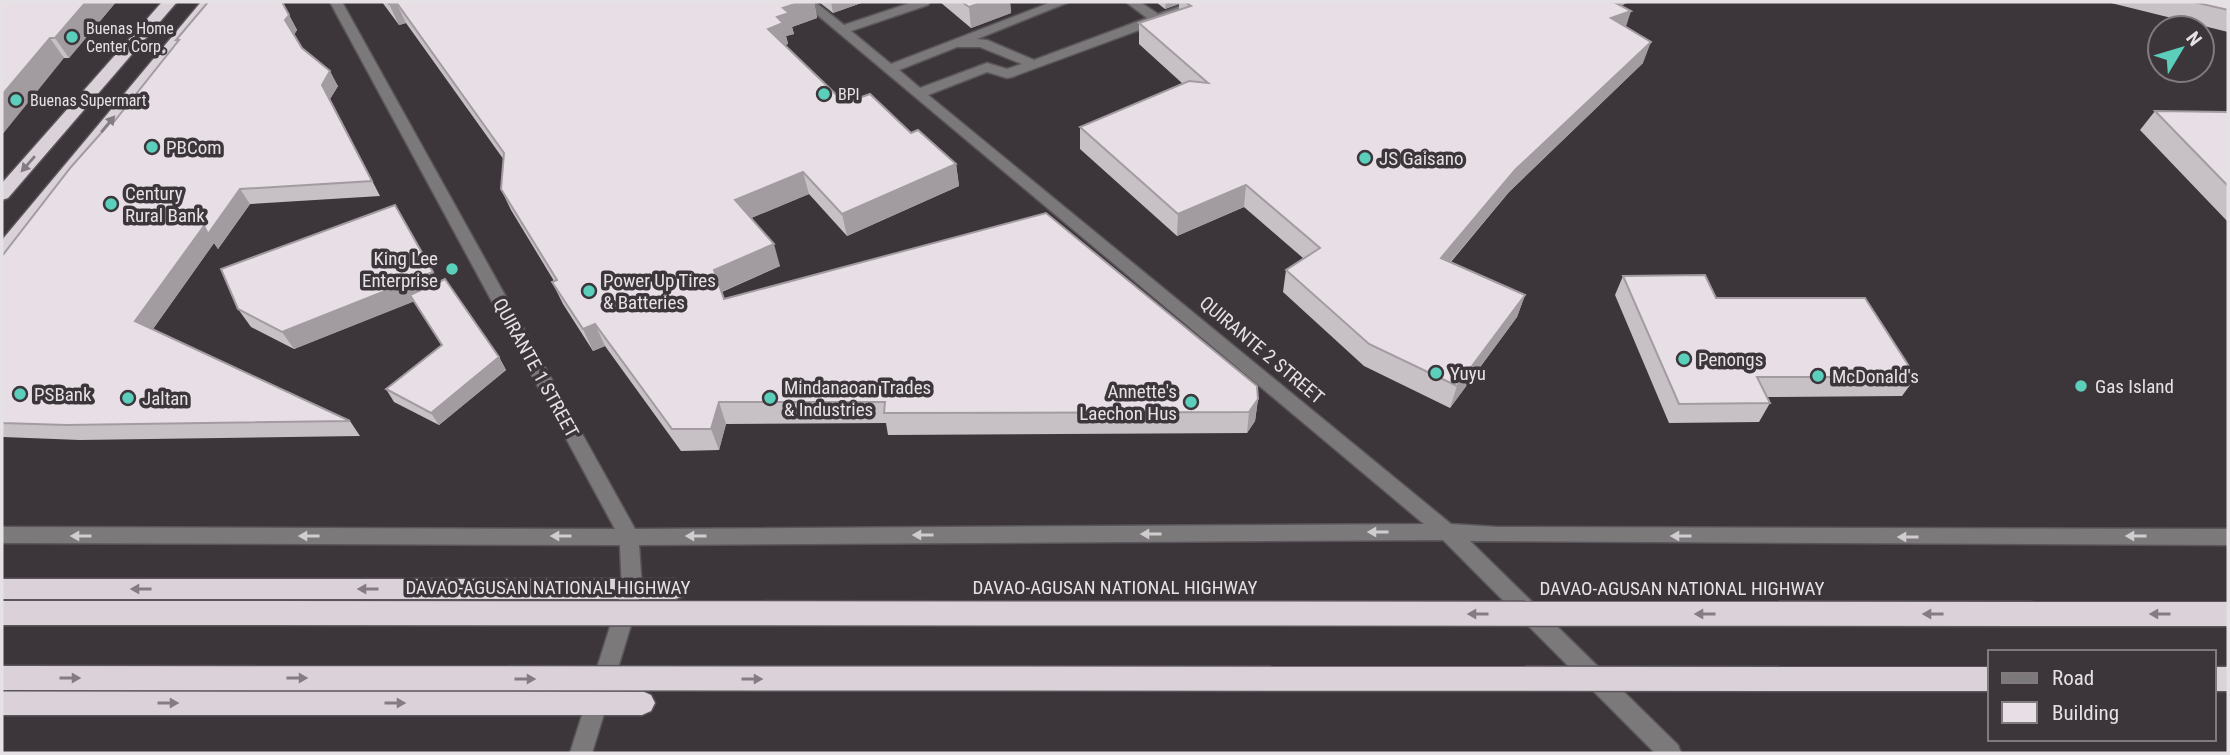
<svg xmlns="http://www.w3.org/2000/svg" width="2230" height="755" font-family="'Roboto Condensed',sans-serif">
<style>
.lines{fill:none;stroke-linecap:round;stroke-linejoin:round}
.minor-casing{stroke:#5a555a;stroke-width:3}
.highway-casing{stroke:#5a555a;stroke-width:3}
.minor{fill:#7c797b;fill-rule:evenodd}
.highway{fill:#dad2d8;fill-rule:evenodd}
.highway-bridge-casing{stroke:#5a555a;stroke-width:27;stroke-linecap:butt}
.highway-bridge{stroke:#dad2d8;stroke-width:24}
.wall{fill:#c7c0c5}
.shaded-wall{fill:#a29ca0}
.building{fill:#e7dfe5;stroke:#a29ca0;stroke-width:2}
.oneway{fill:#837c82}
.oneway2{fill:#d0ccd0}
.poi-dot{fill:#5bcebc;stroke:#3c363b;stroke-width:2.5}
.labels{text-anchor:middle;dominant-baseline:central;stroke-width:7;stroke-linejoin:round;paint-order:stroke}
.far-poi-label{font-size:16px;fill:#e5e1e5;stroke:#3c363b;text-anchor:start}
.poi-label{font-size:19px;fill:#e5e1e5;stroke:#3c363b;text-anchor:start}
.street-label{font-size:19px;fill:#e5e1e5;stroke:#3c363b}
</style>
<rect width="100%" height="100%" fill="#3c363b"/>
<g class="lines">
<g class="minor-casing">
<path id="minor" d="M330,2H342L635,529L1424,524L802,2H815L844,25L913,2H930L928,5L851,31L891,64L1052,2H1069L977,39L987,40L1034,60L1147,18L1126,2H1140L1158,14L1192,2H1209L1207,5L1012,77L1007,78L987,72L928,95L1451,524L1498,527L2228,529V545L1470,541L1678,745L1681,753H1655L1443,540L639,545L642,589L592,753H570L622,589L620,545L2,543V527L615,529ZM957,47H980L1022,64L1007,69L987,63L920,88L899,70Z"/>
</g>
<g class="highway-casing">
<g id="highway">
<path d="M162,2H177L8,198L2,200V183Z"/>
<path d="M201,2H216L9,256L2,258V240Z"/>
<path d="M2,579H675L684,582L687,589L684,596L675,599H2Z"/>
<rect x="2214" y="667" width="14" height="24"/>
<path d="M2,691H642L651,695L655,703L651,711L642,715H2Z"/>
</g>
</g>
<use href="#minor" class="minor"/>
<use href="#highway" class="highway"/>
<g class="highway-bridge-casing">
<g id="highway-bridge">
<path d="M2,613L2228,614"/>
<path d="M2,678L1990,679"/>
</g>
</g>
<use href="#highway-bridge" class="highway-bridge"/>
</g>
<g class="wall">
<path d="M2,2H116L69,58H64Z"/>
<path d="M282,2L297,30L294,34L302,48L338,86L330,99L380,196L250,204L218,249L214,243L153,329L350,421L360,436L80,440L3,437L2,436V256L113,123L177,42L176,40Z"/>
<path d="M382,2H814L817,18L792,27L794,34L786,36L788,44L785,45L845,103L911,133L956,164L959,186L847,236L809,194L751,218L780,266L722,292L724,299L1258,399L1255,421L1247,433L888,435L886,423L726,424L719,450L681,451L605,346L593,351L563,304L552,282L554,281L511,210L501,189L504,160L406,23L399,25Z"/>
<path d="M819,2H864L833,13Z"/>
<path d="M940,2H1010L1011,13L971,28Z"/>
<path d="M1156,2H1628L1621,6L1626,27L1643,63L1509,192L1451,262L1525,295L1517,317L1450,408L1364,366L1283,292L1286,270L1303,258L1244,207L1177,236L1080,149V127L1183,84L1139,44V23L1179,10V4L1165,9Z"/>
<path d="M2107,2H2228V32Z"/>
<path d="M2155,111L2228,112V222L2140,130Z"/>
<path d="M1623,276L1716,298L1916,377L1902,396L1767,397L1770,403L1759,422L1669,423L1615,295Z"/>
<path d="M439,282L499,357L506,370L439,425L394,402L386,389L442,346L414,301L294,349L251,327L238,309Z"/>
</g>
<g class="shaded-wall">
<path d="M86,2H116L69,58L55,38Z"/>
<path d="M282,2L297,30L294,35L285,20Z"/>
<path d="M396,2L406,23L399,25L389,4Z"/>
<path d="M800,2H814L817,18L792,27L794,34L786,36L788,44L773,50L768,29L783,8Z"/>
<path d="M831,2H864L833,13Z"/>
<path d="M983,2H1010L1011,13L971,28L969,7Z"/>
<path d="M1166,2H1179V4L1165,9Z"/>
<path d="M1604,2H1628L1599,18Z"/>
<path d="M1631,11L1624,33L1611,18Z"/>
<path d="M50,38L64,58L2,135V95Z"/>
<path d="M1651,42L1643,63L1509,192L1435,280L1441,258L1515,170Z"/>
<path d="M330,71L338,86L330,99L380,196L322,85Z"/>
<path d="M956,164L959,186L847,236L842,214Z"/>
<path d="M803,172L809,194L742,222L735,200Z"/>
<path d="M1246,185L1244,207L1177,236L1178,214Z"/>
<path d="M240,189L250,204L218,249L214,243L148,336L135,321L204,226Z"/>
<path d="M774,244L780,266L721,292L714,270Z"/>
<path d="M433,272L443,290L294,349L282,332Z"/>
<path d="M1525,295L1517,317L1450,408L1457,386Z"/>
<path d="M595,324L605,346L593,351L583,329Z"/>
<path d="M499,357L506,370L439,425L431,413Z"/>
<path d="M1258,399L1255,421L1247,433L1249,412Z"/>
<path d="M719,402L726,424L719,450L711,429Z"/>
</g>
<g class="building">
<path d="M2,2H86L55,38H50L2,95Z"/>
<path d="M208,2H282L289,15L285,20L302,48L330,71L322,85L372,181L240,189L208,234L204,226L135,321L350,421L66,425L2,423V256L71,167L110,123H113L179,40H176Z"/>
<path d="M388,2H801L783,8L789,13L777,17L783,23L768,29L845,103L870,94L911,133L918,130L956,164L842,214L803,172L735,200L774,244L714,270L724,299L1046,213L1257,386L1258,399L1249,412L884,413L885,402H719L711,429H672L595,324L583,329L552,282L557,280L501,189L504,153L396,2L389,4Z"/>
<path d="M962,2H983L969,7Z"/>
<path d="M1185,2H1614L1631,11L1611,18L1651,42L1515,170L1441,258L1525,295L1457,386L1369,344L1286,270L1320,248L1246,185L1178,214L1080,127L1189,81L1208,83L1139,23L1191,6Z"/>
<path d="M2194,2H2228V10Z"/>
<path d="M2155,111L2228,112V186Z"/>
<path d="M395,205L433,272L282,332L238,309L221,269Z"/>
<path d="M1705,275L1716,298H1865L1916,377H1757L1770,403L1679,404L1623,276Z"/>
<path d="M445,279L499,357L431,413L386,389L442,345L410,295Z"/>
</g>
<defs><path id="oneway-solid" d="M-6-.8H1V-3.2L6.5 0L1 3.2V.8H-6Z" transform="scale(1.75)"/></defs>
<g class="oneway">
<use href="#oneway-solid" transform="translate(108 124) rotate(-50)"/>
<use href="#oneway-solid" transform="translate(28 164) rotate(131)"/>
<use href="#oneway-solid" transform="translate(141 589) rotate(-180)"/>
<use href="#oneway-solid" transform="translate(368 589) rotate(-180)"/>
<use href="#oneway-solid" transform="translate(1478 614) rotate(-180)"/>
<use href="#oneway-solid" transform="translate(1705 614) rotate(-180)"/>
<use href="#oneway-solid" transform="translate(1933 614) rotate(-180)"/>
<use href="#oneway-solid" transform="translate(2160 614) rotate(-180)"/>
<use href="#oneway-solid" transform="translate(70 678)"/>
<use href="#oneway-solid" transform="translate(297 678)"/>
<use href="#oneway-solid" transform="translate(525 679)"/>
<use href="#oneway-solid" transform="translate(752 679)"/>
<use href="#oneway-solid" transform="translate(168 703)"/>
<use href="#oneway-solid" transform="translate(395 703)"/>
</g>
<g class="oneway2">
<use href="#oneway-solid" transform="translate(1378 532) rotate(180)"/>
<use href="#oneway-solid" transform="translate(1151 534) rotate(180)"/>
<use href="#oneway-solid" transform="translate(923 535) rotate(180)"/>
<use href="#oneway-solid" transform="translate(81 536) rotate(-180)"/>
<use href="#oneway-solid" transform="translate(309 536) rotate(-180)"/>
<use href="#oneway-solid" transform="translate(561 536) rotate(-180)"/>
<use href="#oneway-solid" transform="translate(696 536) rotate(-180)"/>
<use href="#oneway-solid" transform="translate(1681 536) rotate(-180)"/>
<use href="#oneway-solid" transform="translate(2136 536) rotate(-180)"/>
<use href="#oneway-solid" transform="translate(1908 537) rotate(-180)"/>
</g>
<g class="poi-dot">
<circle cx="72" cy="37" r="7"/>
<circle cx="824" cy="94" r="7"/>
<circle cx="16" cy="100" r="7"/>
<circle cx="152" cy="147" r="7"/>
<circle cx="1365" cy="158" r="7"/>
<circle cx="111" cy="204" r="7"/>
<circle cx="452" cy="269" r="7"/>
<circle cx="589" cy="291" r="7"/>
<circle cx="1684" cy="359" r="7"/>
<circle cx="1436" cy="373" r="7"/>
<circle cx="1818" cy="376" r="7"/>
<circle cx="2081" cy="386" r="7"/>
<circle cx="20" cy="394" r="7"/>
<circle cx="128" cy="398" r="7"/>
<circle cx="770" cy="398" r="7"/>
<circle cx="1191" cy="402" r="7"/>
</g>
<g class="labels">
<g class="far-poi-label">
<text x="86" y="28">Buenas Home<tspan x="86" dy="18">Center Corp.</tspan></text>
<text x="838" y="94">BPI</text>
<text x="30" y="100">Buenas Supermart</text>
</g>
<g class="poi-label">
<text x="166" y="147">PBCom</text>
<text x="1379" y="158">JS Gaisano</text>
<text x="125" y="193">Century<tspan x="125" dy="22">Rural Bank</tspan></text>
<text x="438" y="258" text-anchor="end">King Lee<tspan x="438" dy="22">Enterprise</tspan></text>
<text x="603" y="280">Power Up Tires<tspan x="603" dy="22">&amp; Batteries</tspan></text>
<text x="1698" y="359">Penongs</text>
<text x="1450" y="373">Yuyu</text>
<text x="1832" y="376">McDonald's</text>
<text x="2095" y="386">Gas Island</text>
<text x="784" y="387">Mindanaoan Trades<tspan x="784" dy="22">&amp; Industries</tspan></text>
<text x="1177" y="391" text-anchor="end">Annette's<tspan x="1177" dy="22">Laechon Hus</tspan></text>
<text x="34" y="394">PSBank</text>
<text x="142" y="398">Jaltan</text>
</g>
<g class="street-label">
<text transform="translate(1262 350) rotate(40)">QUIRANTE 2 STREET</text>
<text transform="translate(536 368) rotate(61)">QUIRANTE 1 STREET</text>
<text x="548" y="587">DAVAO-AGUSAN NATIONAL HIGHWAY</text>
<text x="1115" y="587">DAVAO-AGUSAN NATIONAL HIGHWAY</text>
<text x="1682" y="588">DAVAO-AGUSAN NATIONAL HIGHWAY</text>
</g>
</g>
<rect width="2230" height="755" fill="none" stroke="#e5e1e5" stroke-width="7"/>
<rect x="1988" y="650" width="228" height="91" fill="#3c363b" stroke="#807a7f" stroke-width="2"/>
<rect x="2002" y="673" width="35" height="10" fill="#7c797b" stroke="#807a7f" stroke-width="2"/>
<text x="2052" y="685" font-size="21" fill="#e5e1e5">Road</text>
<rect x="2002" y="702" width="35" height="21" fill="#e7dfe5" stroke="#807a7f" stroke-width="2"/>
<text x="2052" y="720" font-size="21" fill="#e5e1e5">Building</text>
<g transform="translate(2181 49) rotate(52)"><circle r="33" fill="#3c363b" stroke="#807a7f" stroke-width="2"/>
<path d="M0-5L12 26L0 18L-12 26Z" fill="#5bcebc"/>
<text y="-10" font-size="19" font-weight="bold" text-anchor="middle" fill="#e5e1e5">N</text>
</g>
</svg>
